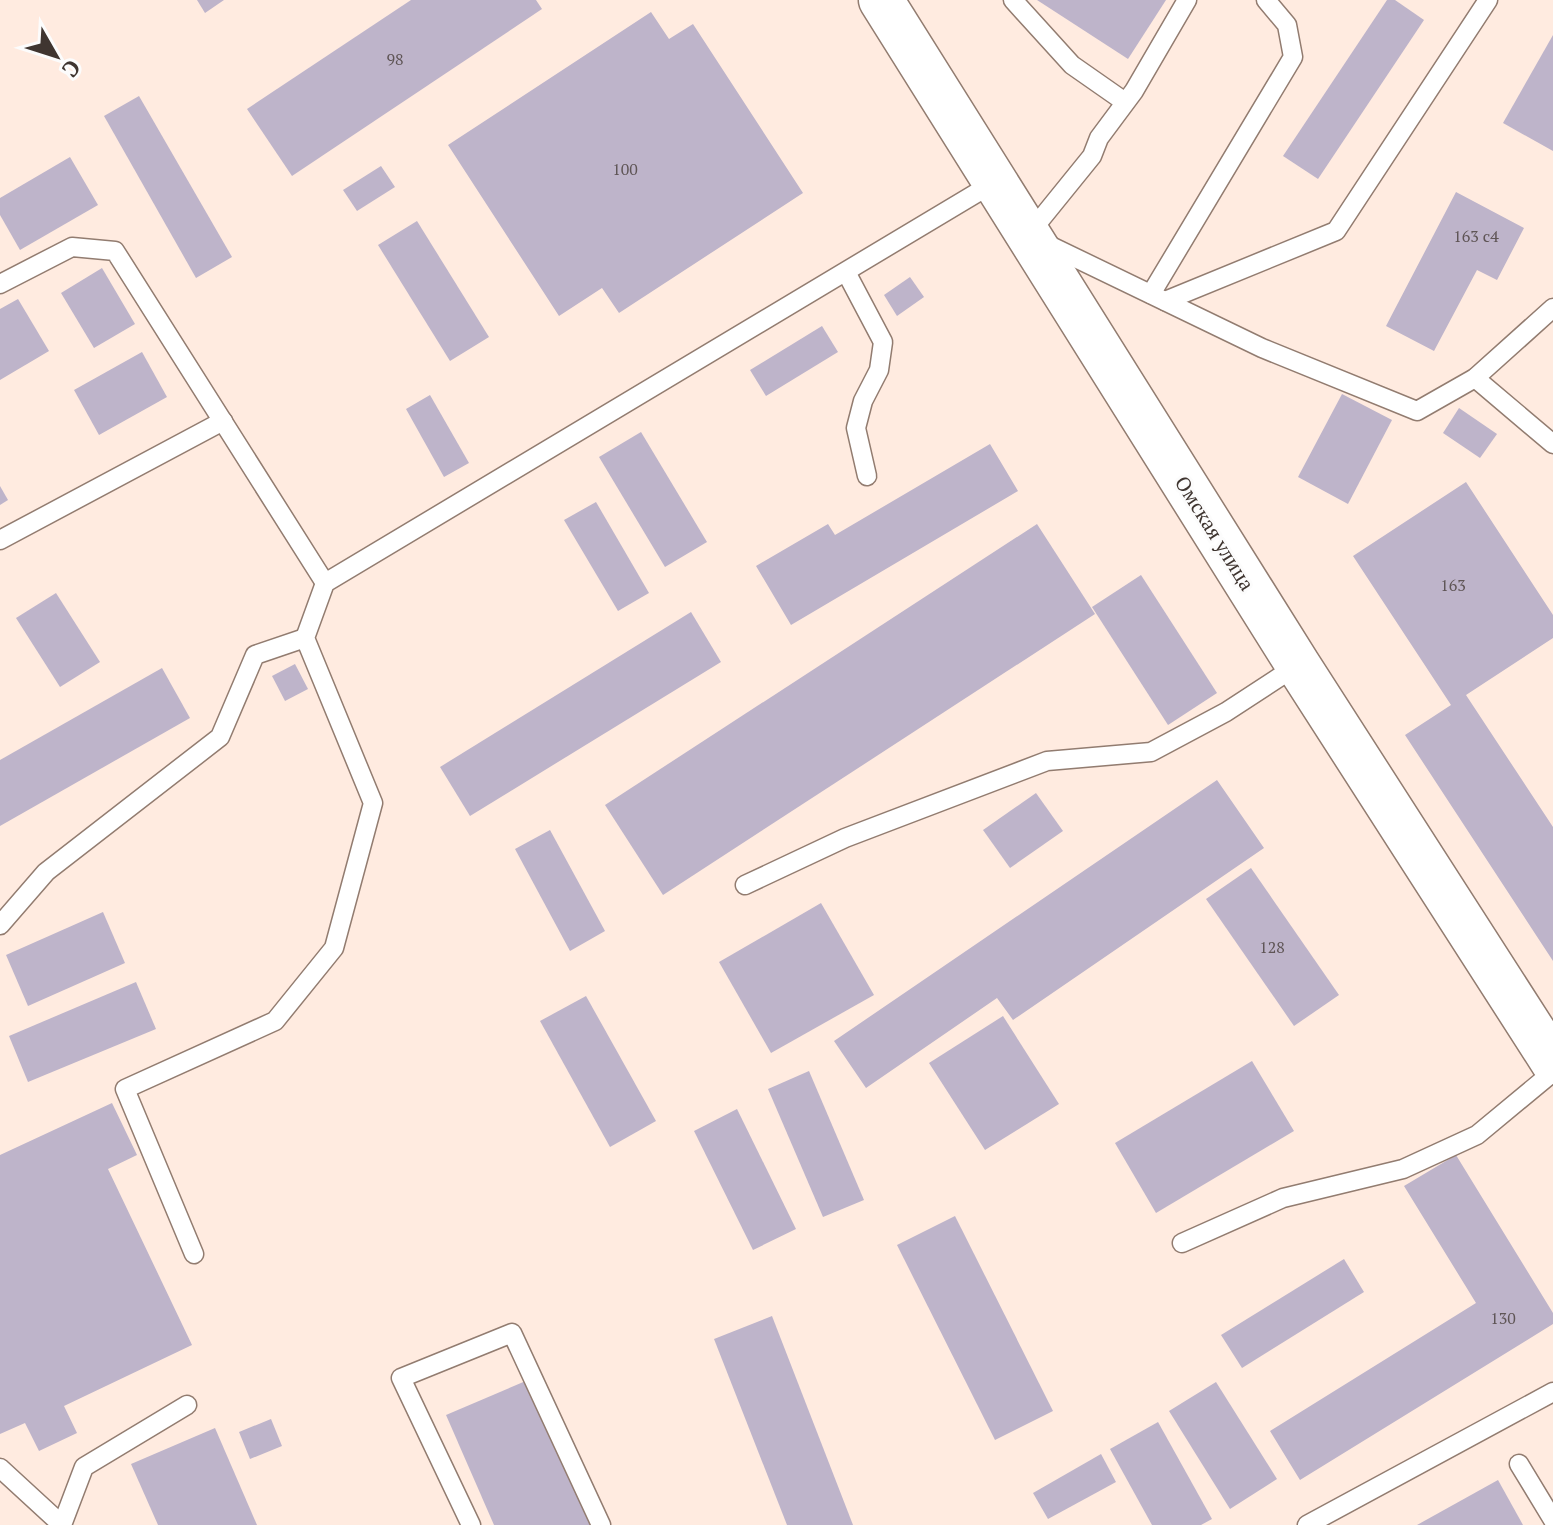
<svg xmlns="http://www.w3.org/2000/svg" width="1553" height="1525" font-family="'PT Serif',serif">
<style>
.building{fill:#beb4ca}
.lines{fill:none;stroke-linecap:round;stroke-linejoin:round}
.lane-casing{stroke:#927c70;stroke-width:21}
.primary-casing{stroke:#927c70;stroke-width:47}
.lane{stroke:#fff;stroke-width:18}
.primary{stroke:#fff;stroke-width:44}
.labels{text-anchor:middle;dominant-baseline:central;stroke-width:6;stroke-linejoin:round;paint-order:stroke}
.number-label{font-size:16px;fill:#5f5556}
.street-label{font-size:20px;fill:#3f3530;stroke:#fcfcfc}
</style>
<rect width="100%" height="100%" fill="#ffebe0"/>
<g class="building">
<path d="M197,0H224L205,13Z"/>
<path d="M411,0H536L542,9L292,176L247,109Z"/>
<path d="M1037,0H1166L1128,59Z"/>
<path d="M1387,0H1395L1424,20L1318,179L1283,156Z"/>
<path d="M651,12L669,39L693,24L803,193L619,313L602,288L559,316L448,145Z"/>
<path d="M1553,35V151L1503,123Z"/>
<path d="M139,96L232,257L196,278L104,116Z"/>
<path d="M70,157L98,205L20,250L0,215V198Z"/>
<path d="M381,166L395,187L357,211L343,190Z"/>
<path d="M1456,192L1524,228L1497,280L1477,270L1434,351L1386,326Z"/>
<path d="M417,221L489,337L450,361L378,245Z"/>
<path d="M102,268L135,324L94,348L61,293Z"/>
<path d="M910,277L924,297L897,316L884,295Z"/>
<path d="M18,299L49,351L0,380V309Z"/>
<path d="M822,326L838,352L766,396L750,370Z"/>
<path d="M142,352L167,397L99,435L74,390Z"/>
<path d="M1342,394L1392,420L1348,504L1298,477Z"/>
<path d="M430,395L469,463L444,477L406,409Z"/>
<path d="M1459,408L1497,434L1480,458L1443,433Z"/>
<path d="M641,432L707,542L665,567L599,457Z"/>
<path d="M990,444L1018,491L791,625L756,566L828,524L835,535Z"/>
<path d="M1466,482L1553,615V638L1466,695L1553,827V961L1405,735L1451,705L1353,556Z"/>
<path d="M0,486L8,500L0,505Z"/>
<path d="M596,502L649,593L618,611L564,520Z"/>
<path d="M1037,524L1095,614L663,895L605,805Z"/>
<path d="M1141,575L1217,693L1168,725L1092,607Z"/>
<path d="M56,593L100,662L60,687L16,618Z"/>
<path d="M691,612L721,662L470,816L440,767Z"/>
<path d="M295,664L308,689L285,701L272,676Z"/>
<path d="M162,668L190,718L0,826V760Z"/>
<path d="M1217,780L1264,848L1013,1020L997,998L866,1088L834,1041Z"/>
<path d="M1036,793L1063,831L1010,868L983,830Z"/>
<path d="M550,830L605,931L570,951L515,849Z"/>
<path d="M1251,868L1339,995L1294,1026L1206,899Z"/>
<path d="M821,903L874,995L771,1053L719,962Z"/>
<path d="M103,912L125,963L28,1006L6,955Z"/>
<path d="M136,982L156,1029L28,1082L9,1036Z"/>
<path d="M586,996L656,1121L610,1147L540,1021Z"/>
<path d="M1003,1016L1059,1104L985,1150L929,1063Z"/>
<path d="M1252,1061L1294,1131L1156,1213L1115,1143Z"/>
<path d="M809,1071L864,1200L823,1217L768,1089Z"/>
<path d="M112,1103L137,1155L108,1169L192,1345L64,1406L77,1433L39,1451L25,1423L0,1434V1155Z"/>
<path d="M737,1109L796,1229L753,1250L694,1131Z"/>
<path d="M1456,1155L1553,1313V1324L1300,1480L1270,1431L1476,1303L1404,1186Z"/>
<path d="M955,1216L1053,1411L995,1440L897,1245Z"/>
<path d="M1344,1259L1364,1292L1242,1368L1221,1335Z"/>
<path d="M772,1316L853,1525H787L714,1339Z"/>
<path d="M528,1380L592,1525H494L446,1415Z"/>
<path d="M1216,1382L1277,1479L1230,1509L1169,1411Z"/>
<path d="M271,1419L282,1446L250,1459L239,1432Z"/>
<path d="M1158,1422L1212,1519L1201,1525H1152L1110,1449Z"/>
<path d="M215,1428L257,1525H158L131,1464Z"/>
<path d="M1101,1454L1116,1482L1048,1519L1033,1493Z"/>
<path d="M1498,1480L1523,1525H1417Z"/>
</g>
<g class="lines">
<g class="lane-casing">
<g id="lane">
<path d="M1013,0L1072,65L1125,102"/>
<path d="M1187,0L1134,91L1099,138L1092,156L1028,235L1262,348L1417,411L1475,378L1553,308"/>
<path d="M846,272L883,342L879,370L863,401L856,428L867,476"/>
<path d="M0,284L72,247L115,251L325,583"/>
<path d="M1151,294L1293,57L1287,25L1266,0"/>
<path d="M1165,301L1336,231L1488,0"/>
<path d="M1475,378L1553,444"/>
<path d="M0,540L223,421"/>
<path d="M745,885L845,838L1047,761L1151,752L1226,712L1298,665"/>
<path d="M0,925L46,872L220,737L255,655L305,638"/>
<path d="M1182,1243L1283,1198L1403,1169L1477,1135L1553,1072"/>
<path d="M194,1254L125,1089L275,1021L334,948L373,803L305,638L325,583L995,182"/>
<path d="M1519,1464L1553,1520"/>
<path d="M0,1468L62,1525"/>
<path d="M62,1525L84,1467L187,1405"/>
<path d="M471,1525L401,1378L512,1333L601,1525"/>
<path d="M1307,1525L1553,1392"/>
</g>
</g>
<g class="primary-casing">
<path id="primary" d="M881,0L1298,665L1553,1062"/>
</g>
<use href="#lane" class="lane"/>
<use href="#primary" class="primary"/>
</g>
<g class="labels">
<g class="number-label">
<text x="395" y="59">98</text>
<text x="625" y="169">100</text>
<text x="1476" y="236">163 с4</text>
<text x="1453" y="585">163</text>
<text x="1272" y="947">128</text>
<text x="1503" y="1318">130</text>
</g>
<g class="street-label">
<text transform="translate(1215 533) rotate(58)">Омская улица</text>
</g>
</g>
<g transform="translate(56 56) rotate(129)" stroke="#fcfcfc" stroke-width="6" paint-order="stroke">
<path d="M0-6L14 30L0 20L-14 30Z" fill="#3f3530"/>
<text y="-12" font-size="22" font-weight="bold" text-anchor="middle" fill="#3f3530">С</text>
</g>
</svg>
